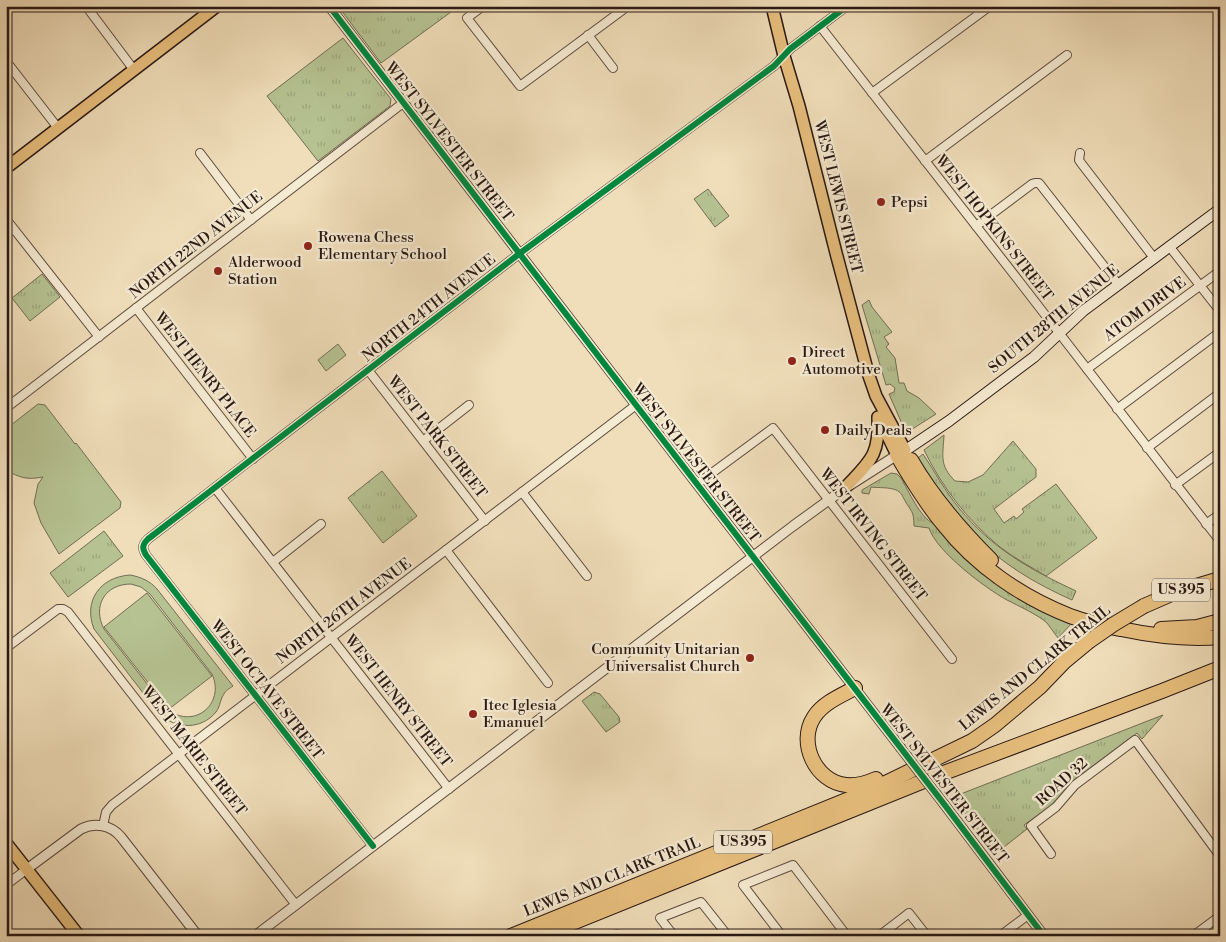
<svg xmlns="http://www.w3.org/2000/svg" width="1226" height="942" font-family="'Libre Bodoni',serif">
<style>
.grass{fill:url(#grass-tufts);stroke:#706e53}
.garden{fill:#b6c292;stroke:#706e53;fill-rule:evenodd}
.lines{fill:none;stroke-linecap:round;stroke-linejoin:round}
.minor-casing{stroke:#5b4a3e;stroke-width:10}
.tertiary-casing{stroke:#5b4a3e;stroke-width:11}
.secondary-casing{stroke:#291914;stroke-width:12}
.primary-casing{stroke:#291914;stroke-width:14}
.motorway-casing{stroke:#291914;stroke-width:16}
.minor{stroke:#f5ead2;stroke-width:8}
.tertiary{stroke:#f5ead2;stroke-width:9}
.secondary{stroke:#f5ead2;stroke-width:10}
.primary{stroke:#e8bf7d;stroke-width:11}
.motorway{stroke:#e8bf7d;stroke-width:14}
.tertiary-bridge-casing{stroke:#5b4a3e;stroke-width:11;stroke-linecap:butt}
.motorway-bridge-casing{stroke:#291914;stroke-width:16;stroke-linecap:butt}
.tertiary-bridge{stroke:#f5ead2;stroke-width:9}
.motorway-bridge{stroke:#e8bf7d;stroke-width:14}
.cycleway-casing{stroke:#f5ead2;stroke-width:9}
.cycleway{stroke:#00873e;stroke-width:6}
.poi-dot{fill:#8f2418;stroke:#f5ead2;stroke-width:2}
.labels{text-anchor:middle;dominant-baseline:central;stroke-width:4.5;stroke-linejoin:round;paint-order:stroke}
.shield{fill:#f5ead2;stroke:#66584d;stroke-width:1}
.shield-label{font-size:14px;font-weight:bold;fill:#291914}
.street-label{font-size:15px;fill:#291914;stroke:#f5ead2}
.poi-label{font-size:15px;fill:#291914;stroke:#f5ead2;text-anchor:start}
</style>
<defs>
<pattern id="grass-tufts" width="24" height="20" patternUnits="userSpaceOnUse" patternTransform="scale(1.25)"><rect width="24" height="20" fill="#b6c292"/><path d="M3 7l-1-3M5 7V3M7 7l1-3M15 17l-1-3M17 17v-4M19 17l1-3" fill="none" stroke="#9ca67d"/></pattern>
</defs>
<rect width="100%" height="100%" fill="#f0deba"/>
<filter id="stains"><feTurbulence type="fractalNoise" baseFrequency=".004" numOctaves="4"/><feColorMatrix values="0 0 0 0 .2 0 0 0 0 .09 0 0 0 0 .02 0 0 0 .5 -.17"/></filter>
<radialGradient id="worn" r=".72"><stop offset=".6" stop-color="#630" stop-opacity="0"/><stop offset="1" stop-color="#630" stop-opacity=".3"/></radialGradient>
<g class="grass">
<path d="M338,6H446L451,12L381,63Z"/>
<path d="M343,38L391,99L390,106L318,161L267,96Z"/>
<path d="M708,189L729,216L715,227L694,199Z"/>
<path d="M42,274L60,297L30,321L12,298Z"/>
<path d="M869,300L872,307L892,332L884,337L889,344L886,347L895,358L899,383H904L907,391L919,398L936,414L906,433L889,394L894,392L895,388L890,384L886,385L862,305Z"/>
<path d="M944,435C943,456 939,465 955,481L968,482L983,475L1013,441L1036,469V477L994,509L1004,523L1014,516L1016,519L1024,512L1022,509L1056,484L1097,538L1046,576C1031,567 1014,558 1000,547C968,521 942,487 924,450Z"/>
<path d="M923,454C935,472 945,491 959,508C991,548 1031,570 1076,591L1072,600C1036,584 1000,563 973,534C967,527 962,519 956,512C942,494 930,478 918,458Z"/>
<path d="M382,471L417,516L383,543L348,498Z"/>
<path d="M891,473L897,474L901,478C908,490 921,519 933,523L948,539L1048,613L1071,624L1058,638C1054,633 1051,628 1047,623C1040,616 1017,605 1007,600C985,588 936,551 929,528L914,526C914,510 911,512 904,499C902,495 901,492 896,490C889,487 879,488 871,487L869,494L862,493V490Z"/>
<path d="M104,531L123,556L68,597L50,573Z"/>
<path d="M594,692L600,694L619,717L620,722L606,732L582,701Z"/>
<path d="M1163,715L1142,739L1137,733L1070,783L1054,804L1024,825L1027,829L995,854L953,797Z"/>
</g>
<g class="garden">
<path d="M338,344L346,355L326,371L318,360Z"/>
<path d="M38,404L45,405L75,444L76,443L121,502L120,508L59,554L41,523L34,503L38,484L43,477C27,480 20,478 6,470V429Z"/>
<path d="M130,575C141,577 150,581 157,589L233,686C230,688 225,691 224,694C220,699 221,705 216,712C201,730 177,729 160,715L94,629C83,601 100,577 130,575ZM131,584L141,587L150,594L212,674C226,705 192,731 166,708L104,629C92,606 105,584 131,584Z"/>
<path d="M147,593L212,676L169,709L104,627Z"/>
</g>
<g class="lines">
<g class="minor-casing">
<g id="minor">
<path d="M86,6L134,70"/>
<path d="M483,6L467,18L520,86L628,6"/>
<path d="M820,26L1019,281L1220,541"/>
<path d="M588,35L613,68"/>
<path d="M6,61L58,128"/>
<path d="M872,93L990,6"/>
<path d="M200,153L251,220"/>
<path d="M1080,153L1079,160L1081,163L1154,258"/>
<path d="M925,161L1067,55"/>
<path d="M6,219L99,337"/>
<path d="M976,226L1032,184L1035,183H1039L1118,284"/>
<path d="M1169,246L1220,311"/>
<path d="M136,308L253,459"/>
<path d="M1087,369L1220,271"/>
<path d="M368,370L485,521"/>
<path d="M6,408L403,103"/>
<path d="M1117,409L1220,332"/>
<path d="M423,441L469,405"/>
<path d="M1147,448L1220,393"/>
<path d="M697,484L773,428L952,659"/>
<path d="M1175,485L1220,452"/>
<path d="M215,488L449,789"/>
<path d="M522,492L587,576"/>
<path d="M1206,524L1220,514"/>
<path d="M446,550L548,683"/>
<path d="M273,562L321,524"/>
<path d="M6,648L58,609H63L68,612L296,905"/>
<path d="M103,826L106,812L112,805L636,405"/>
<path d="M373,846L146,555C142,548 142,545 148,539L519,254L774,66L790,49L847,6"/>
<path d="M1051,854L1031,826L1056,807L1075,785L1135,740L1220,856"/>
<path d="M6,885L27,869"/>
<path d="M613,936L617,934L618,936"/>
<path d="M674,936L660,918L701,902L728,936"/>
<path d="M782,936L743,885L793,865L847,936"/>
<path d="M879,936L909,913L927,936"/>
<path d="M1000,936L1028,915"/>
<path d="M1193,936L1220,916"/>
</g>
</g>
<g class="tertiary-casing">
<g id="tertiary">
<path d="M329,6L636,405L900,747"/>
<path d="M944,804L1044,936"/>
<path d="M27,869L81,829C95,822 111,825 121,837L198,936"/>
<path d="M255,936L793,526L844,489L897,455"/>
</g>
</g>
<g class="secondary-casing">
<path id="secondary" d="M900,454L949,421L1034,357L1083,311L1220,209"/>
</g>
<g class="primary-casing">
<g id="primary">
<path d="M772,6L784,56L799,106L836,253L868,373L876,396L905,450"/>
<path d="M6,168L217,6"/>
<path d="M881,422L897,455"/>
<path d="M844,489C869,462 880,457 878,417"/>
<path d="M6,843L79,936"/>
</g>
</g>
<g class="motorway-casing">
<g id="motorway">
<path d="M897,455C911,479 926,504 944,525C976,566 1022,597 1070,616C1086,622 1104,626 1121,629C1154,636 1186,640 1220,637"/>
<path d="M911,460C933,498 960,529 991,560"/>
<path d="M1144,606L1176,592L1220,579"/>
<path d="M1161,629L1197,627L1220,621"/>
<path d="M855,688C840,696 823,703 814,717C797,743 816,782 846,785C857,786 867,783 876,779"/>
<path d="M511,936L869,791L972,741L995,725L1040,687L1065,661L1088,642"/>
<path d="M540,936L941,774L1162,691L1220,668"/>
</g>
</g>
<use href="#minor" class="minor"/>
<use href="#tertiary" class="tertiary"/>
<use href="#secondary" class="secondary"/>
<use href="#primary" class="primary"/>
<use href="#motorway" class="motorway"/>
<g class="tertiary-bridge-casing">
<path id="tertiary-bridge" d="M900,747L944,804"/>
</g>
<g class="motorway-bridge-casing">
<path id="motorway-bridge" d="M1088,642L1114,624L1144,606"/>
</g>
<use href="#tertiary-bridge" class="tertiary-bridge"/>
<use href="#motorway-bridge" class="motorway-bridge"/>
<g class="cycleway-casing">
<g id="cycleway">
<path d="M329,6L636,405L944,804L1044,936"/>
<path d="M373,846L146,555C142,548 142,545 148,539L519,254L774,66L790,49L847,6"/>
</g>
</g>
<use href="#cycleway" class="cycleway"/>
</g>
<g class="poi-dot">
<circle cx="881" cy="202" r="5"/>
<circle cx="308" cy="246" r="5"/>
<circle cx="218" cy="271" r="5"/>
<circle cx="792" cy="361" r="5"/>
<circle cx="825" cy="430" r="5"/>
<circle cx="750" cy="658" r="5"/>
<circle cx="473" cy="714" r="5"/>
</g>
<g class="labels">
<g class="shield">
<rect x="1152" y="578.5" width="58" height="23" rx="4"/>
<rect x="714" y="830.5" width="58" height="23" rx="4"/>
</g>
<g class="shield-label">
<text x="1181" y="590">US 395</text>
<text x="743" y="842">US 395</text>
</g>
<g class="street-label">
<text transform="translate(449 142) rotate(52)">WEST SYLVESTER STREET</text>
<text transform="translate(838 197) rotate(76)">WEST LEWIS STREET</text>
<text transform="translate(994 228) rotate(52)">WEST HOPKINS STREET</text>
<text transform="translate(196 245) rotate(-38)">NORTH 22ND AVENUE</text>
<text transform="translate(429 308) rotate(-38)">NORTH 24TH AVENUE</text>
<text transform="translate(1145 309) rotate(-36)">ATOM DRIVE</text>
<text transform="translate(1054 319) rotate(-39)">SOUTH 28TH AVENUE</text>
<text transform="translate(205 375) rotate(52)">WEST HENRY PLACE</text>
<text transform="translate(437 437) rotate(52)">WEST PARK STREET</text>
<text transform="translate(696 463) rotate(52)">WEST SYLVESTER STREET</text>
<text transform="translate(873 535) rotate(52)">WEST IRVING STREET</text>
<text transform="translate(344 611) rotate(-37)">NORTH 26TH AVENUE</text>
<text transform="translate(1035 668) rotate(-39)">LEWIS AND CLARK TRAIL</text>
<text transform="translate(267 690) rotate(52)">WEST OCTAVE STREET</text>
<text transform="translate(398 701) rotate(52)">WEST HENRY STREET</text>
<text transform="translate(194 751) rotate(52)">WEST MARIE STREET</text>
<text transform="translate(1062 782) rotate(-42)">ROAD 32</text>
<text transform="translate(944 784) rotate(52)">WEST SYLVESTER STREET</text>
<text transform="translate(612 877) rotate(-22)">LEWIS AND CLARK TRAIL</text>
</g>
<g class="poi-label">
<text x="891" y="202">Pepsi</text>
<text x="318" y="237">Rowena Chess<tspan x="318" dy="17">Elementary School</tspan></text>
<text x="228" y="262">Alderwood<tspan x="228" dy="17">Station</tspan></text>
<text x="802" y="352">Direct<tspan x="802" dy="17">Automotive</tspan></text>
<text x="835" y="430">Daily Deals</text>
<text x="740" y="649" text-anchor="end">Community Unitarian<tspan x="740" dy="17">Universalist Church</tspan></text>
<text x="483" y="705">Itec Iglesia<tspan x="483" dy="17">Emanuel</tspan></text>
</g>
</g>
<rect width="1226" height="942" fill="none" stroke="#f0deba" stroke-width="25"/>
<rect x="8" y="8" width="1211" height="927" fill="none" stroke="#291914" stroke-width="2.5"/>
<rect x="12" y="12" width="1201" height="917" fill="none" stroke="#291914"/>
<rect width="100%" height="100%" filter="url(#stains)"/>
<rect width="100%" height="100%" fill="url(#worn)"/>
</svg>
